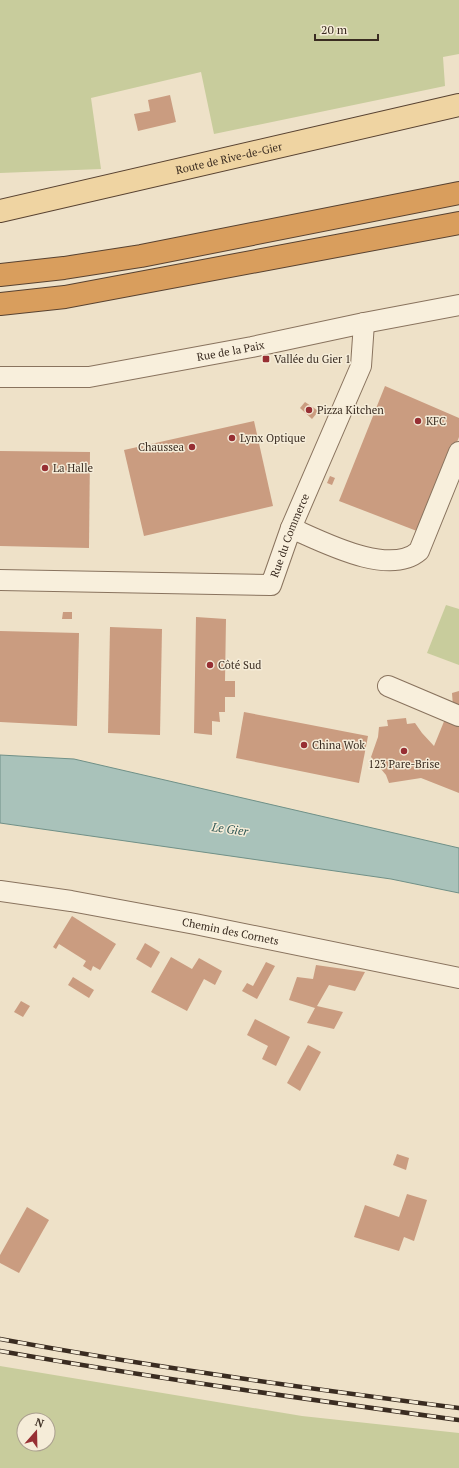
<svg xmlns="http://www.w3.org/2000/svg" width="459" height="1468" font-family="'PT Serif',serif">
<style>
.green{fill:#c8cc9c;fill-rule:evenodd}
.water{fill:#a9c2ba;stroke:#709087}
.building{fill:#ca9c80}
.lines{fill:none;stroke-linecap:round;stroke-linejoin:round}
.minor-casing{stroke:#89735e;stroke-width:22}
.major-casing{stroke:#584231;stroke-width:24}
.highway-casing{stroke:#584231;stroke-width:24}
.minor{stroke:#f8efdc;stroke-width:20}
.major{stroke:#efd4a2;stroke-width:22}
.highway{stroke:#d99e5d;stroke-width:22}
.rail-casing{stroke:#3a2c21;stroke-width:4.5}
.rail{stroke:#f5ecd8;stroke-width:3;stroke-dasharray:9;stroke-linecap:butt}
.poi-dot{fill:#972f33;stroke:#f5ecd8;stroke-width:1.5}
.labels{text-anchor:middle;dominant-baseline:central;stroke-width:3;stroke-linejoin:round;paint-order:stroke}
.street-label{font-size:11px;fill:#3a2c21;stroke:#f5ecd8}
.poi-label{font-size:11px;fill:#3a2c21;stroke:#f5ecd8;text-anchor:start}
.water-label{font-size:12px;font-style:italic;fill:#315956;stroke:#f5ecd8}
</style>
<rect width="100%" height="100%" fill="#eee1c8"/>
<g class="green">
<path d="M0,0H459V54L443,57L445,86L214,134L201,72L91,98L101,169L0,173Z"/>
<path d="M446,605L459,609V665L427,653Z"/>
<path d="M0,1366L302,1416L459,1433V1468H0ZM24,1420H48V1444H24Z"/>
</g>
<path class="water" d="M0,755L74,759L459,848V893L391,879L0,823Z"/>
<g class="building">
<path d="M170,95L176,122L138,131L134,114L150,111L148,100Z"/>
<path d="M385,386L459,418V437L422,533L339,501Z"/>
<path d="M305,402L317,410V413L312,419L300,408Z"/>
<path d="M254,421L273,506L144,536L124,450Z"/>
<path d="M0,451L90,452L89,548L0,546Z"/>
<path d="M330,476L335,478L332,485L327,483Z"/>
<path d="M63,612H72V619H62Z"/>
<path d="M196,617L226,619L225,681H235V697H225V712H219L220,722L212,721V735L194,733Z"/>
<path d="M110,627L162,629L160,735L108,733Z"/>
<path d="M0,631L79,633L77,726L0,722Z"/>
<path d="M459,691V710L453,707L452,693Z"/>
<path d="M244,712L368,736L359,783L236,758Z"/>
<path d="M406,718L407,724L415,723L422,733L434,746L445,719L459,724V793L421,778L389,783L386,775L371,757L378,737L379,727L388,726L387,720Z"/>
<path d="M72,916L116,944L100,970L93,966L91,971L83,966L86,961L59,944L56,949L53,947Z"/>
<path d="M145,943L160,952L151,968L136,959Z"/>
<path d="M171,957L192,969L199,958L222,971L215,985L204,979L187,1011L151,992Z"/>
<path d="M266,962L275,966L257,999L242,991L247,983L253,986Z"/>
<path d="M316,965L365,972L355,991L329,985L317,1006L343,1012L334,1029L307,1023L315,1008L289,1000L297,977L313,979Z"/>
<path d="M73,977L94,990L89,998L68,985Z"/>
<path d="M21,1001L30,1006L23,1017L14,1012Z"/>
<path d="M255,1019L290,1037L276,1066L262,1059L268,1046L247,1035Z"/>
<path d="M308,1045L321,1052L300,1091L287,1083Z"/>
<path d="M397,1154L409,1158L406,1170L393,1165Z"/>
<path d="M407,1194L427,1200L414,1241L404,1237L399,1251L354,1237L365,1205L399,1217Z"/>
<path d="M27,1207L49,1220L19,1273L0,1263V1255Z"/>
</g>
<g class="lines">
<g class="minor-casing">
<g id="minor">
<path id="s1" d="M0,377H89L252,347L364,323L459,305"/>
<path d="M291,528C323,542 389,577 419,551L459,452"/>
<path id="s2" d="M0,580L271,585L291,528L361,366L364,323"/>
<path d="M388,686L459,716"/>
<path id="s3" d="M0,891L71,901L195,924L459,978"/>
</g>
</g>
<g class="major-casing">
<g id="major">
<path id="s4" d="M0,211L459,105"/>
</g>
</g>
<g class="highway-casing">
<g id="highway">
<path d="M0,275L64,268L141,256L459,193"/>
<path d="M0,304L65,297L459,223"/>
</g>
</g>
<use href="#minor" class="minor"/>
<use href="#major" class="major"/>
<use href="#highway" class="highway"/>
<g class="rail-casing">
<g id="rail">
<path d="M0,1339C152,1367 305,1388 459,1408"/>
<path d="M0,1351C152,1378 306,1399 459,1420"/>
</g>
</g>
<use href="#rail" class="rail"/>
</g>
<g class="poi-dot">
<rect x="262" y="355" width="8" height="8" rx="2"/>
<circle cx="309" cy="410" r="4"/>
<circle cx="418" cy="421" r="4"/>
<circle cx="232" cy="438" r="4"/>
<circle cx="192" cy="447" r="4"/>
<circle cx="45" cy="468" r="4"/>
<circle cx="210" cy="665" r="4"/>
<circle cx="304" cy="745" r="4"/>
<circle cx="404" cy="751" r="4"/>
</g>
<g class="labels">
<g class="street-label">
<text stroke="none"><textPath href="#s4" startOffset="235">Route de Rive-de-Gier</textPath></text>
<text stroke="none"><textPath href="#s1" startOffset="233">Rue de la Paix</textPath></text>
<text stroke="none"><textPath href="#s2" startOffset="324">Rue du Commerce</textPath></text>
<text stroke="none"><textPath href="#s3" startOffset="234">Chemin des Cornets</textPath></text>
</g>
<g class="poi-label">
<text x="274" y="359">Vallée du Gier 1</text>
<text x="317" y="410">Pizza Kitchen</text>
<text x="426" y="421">KFC</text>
<text x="240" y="438">Lynx Optique</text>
<text x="184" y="447" text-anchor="end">Chaussea</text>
<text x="53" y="468">La Halle</text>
<text x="218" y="665">Côté Sud</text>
<text x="312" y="745">China Wok</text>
<text x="404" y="764" text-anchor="middle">123 Pare-Brise</text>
</g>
<g class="water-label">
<text transform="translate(230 829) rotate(8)">Le Gier</text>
</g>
</g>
<g transform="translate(36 1432) rotate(20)"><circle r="19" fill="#f5ecd8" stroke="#aa9f8f"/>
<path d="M0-3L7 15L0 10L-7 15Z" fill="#972f33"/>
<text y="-6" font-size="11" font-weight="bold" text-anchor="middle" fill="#3a2c21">N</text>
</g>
<path d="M315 34v6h63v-6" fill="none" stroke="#3a2c21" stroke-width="2"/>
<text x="321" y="34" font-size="12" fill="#3a2c21" stroke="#f5ecd8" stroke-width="3" paint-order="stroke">20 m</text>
</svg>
